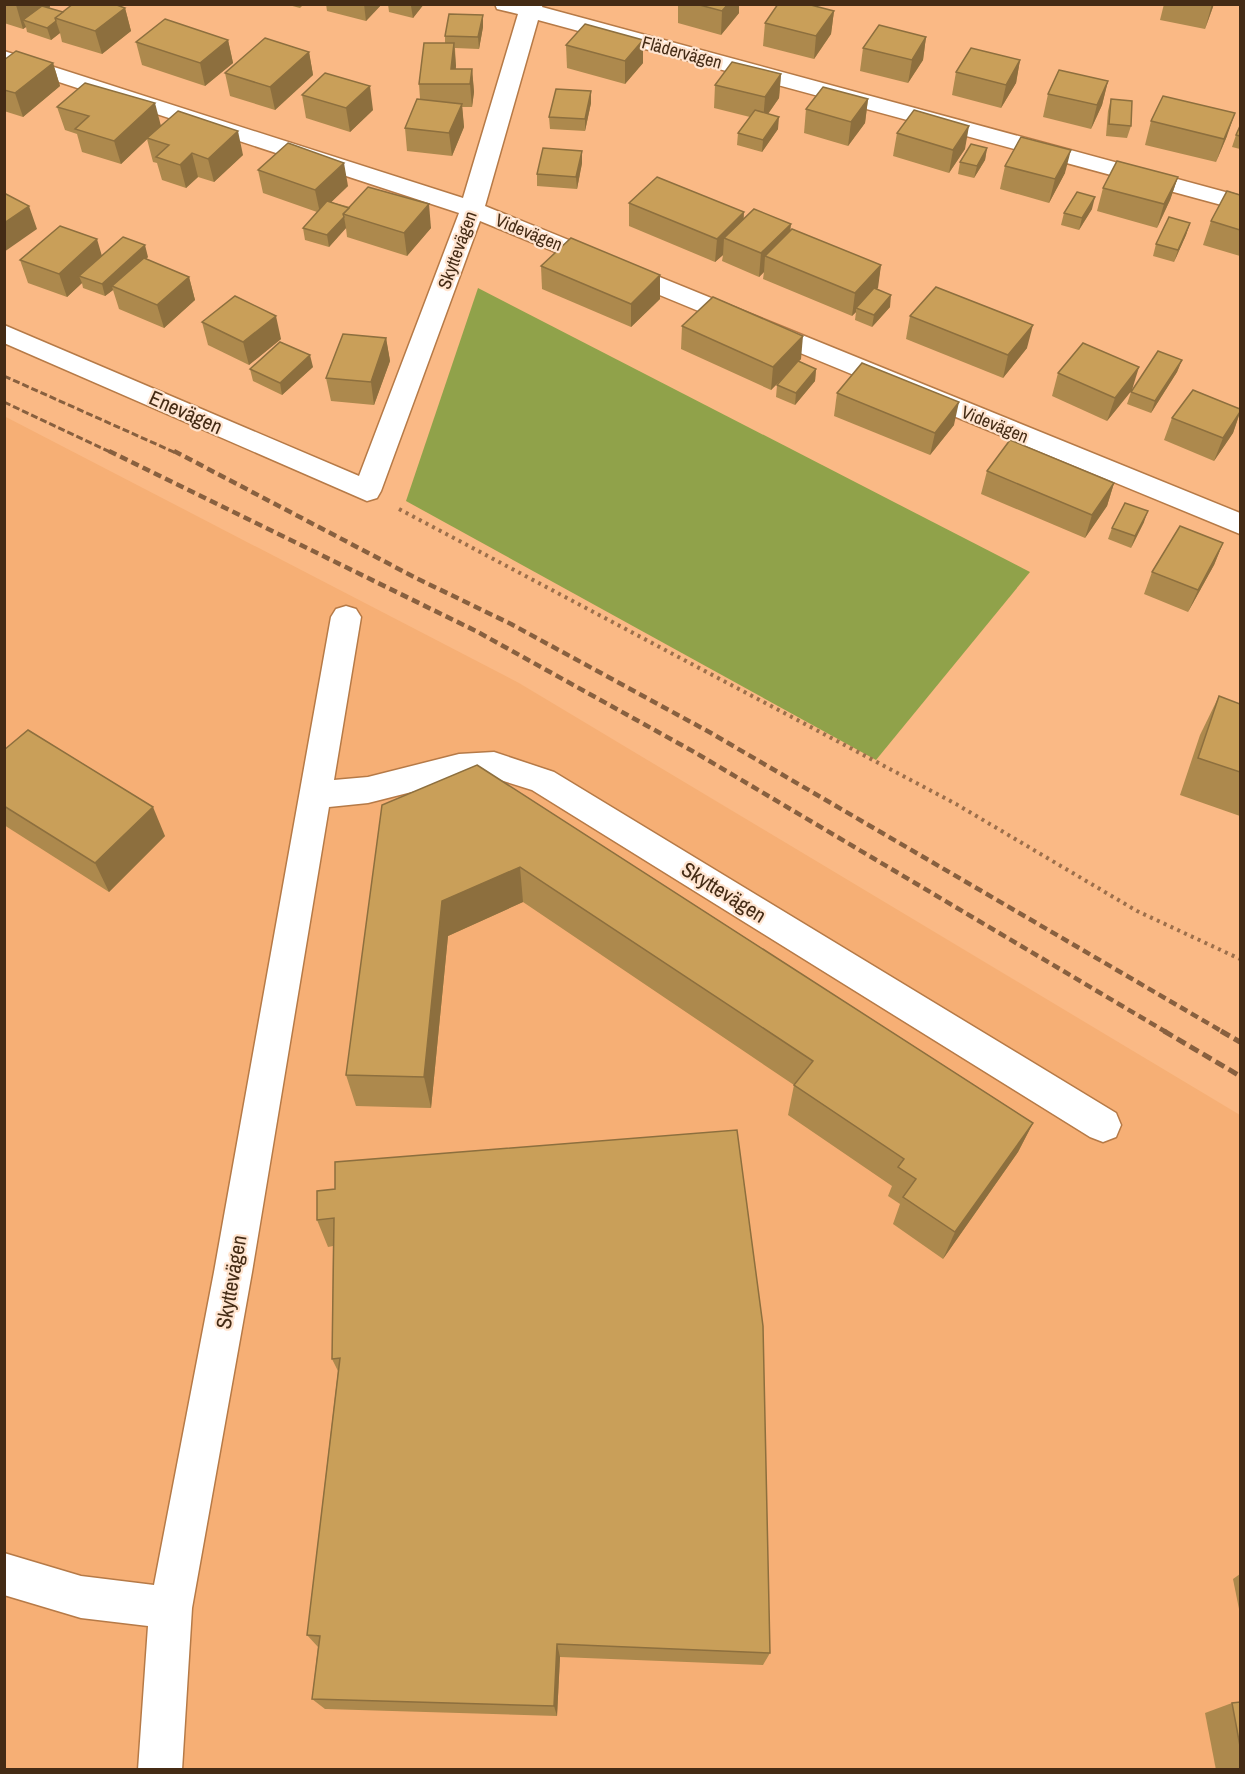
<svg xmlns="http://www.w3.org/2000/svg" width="1245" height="1774" font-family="'Archivo Narrow',sans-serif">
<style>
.built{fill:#f6af75}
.green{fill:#90a24a}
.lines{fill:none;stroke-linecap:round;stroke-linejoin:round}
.street-casing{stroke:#b67a47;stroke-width:3}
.path{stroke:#9c6f4b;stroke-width:4;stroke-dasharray:3 4.5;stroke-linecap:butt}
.street{fill:#fff;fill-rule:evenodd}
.rail-far2{stroke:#88603f;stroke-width:3;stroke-dasharray:7 3;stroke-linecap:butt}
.rail-far1{stroke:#88603f;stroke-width:4.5;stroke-dasharray:8 4.5;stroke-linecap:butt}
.rail{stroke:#88603f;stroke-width:5;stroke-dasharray:10 5;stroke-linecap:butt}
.wall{fill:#ad894d}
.shaded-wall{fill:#8d6f3e}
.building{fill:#c99f59;stroke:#8d6f3e;stroke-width:1.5}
.labels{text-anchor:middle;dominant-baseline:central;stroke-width:4.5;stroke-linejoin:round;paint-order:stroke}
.far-street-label{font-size:18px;fill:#442b15;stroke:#ffe4cf}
.street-label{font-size:21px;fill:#442b15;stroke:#ffe4cf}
</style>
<rect width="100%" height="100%" fill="#fab985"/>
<path class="built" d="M4,416L519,683L1240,1115V1769H5Z"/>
<path class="green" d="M478,288L1030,572L876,760L406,501Z"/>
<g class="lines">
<g class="street-casing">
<g id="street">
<path d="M495,4H543L542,7L1240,196V210L538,20L485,206L1240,513V534L480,221L381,491L377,498L367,501L4,343V325L359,476L459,213L4,64V51L463,198L518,14L497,9Z"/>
<path d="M346,606L356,609L361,617L334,780L368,777L459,754L494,752L554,772L1116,1113L1121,1125L1116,1137L1103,1142L1090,1137L532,790L494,778L459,780L368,803L329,807L252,1272L192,1608L182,1770H138L148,1626L81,1618L4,1595V1553L81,1576L154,1585L214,1272L331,617L336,609Z"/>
</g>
</g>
<path class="path" d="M399,509L956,804L1137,911L1240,959"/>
<use href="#street" class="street"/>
<g class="rail-far2">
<path d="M4,376L176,453"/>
<path d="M4,402L112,453"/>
</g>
<g class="rail-far1">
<path d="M109,451L476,631L696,753L1166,1032"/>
<path d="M174,451L416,578L511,624L711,733L1223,1032"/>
</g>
<g class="rail">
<path d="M1164,1031L1240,1076"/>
<path d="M1221,1031L1240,1042"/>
</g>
</g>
<g class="wall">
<path d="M4,4H49L50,7L49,8L63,12L125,8L131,31L102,54L62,42L60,33L51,40L27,32L26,27L23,29L4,23Z"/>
<path d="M285,4H304L300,8Z"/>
<path d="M326,4H382L366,21L327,11Z"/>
<path d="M388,4H424L413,18L389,12Z"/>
<path d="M678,4H739V13L721,35L678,23Z"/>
<path d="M1164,4H1214L1205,29L1160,20Z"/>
<path d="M834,11L831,34L814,59L763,46L765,23Z"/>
<path d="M483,15V27L479,49L455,48L456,69H472L474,92L472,107H462L464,127L452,156L407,151L405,128L420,99L419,84L445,43V36Z"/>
<path d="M926,37L923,60L908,83L860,71L863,48Z"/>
<path d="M228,40L233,63L205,86L142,65L136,42Z"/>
<path d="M643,40V63L625,84L567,68L566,45Z"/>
<path d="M309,52L313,75L275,110L230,96L225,73Z"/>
<path d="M4,60L53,63L60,86L23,117L4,111Z"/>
<path d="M1020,60L1016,83L1001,108L952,95L956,72Z"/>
<path d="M781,74L779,98L768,114L778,129L762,152L737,145L738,133L750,117L714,108L715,85Z"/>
<path d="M1108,81L1102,105L1091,129L1043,117L1048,94Z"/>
<path d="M591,91V103L585,131L550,129L549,117Z"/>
<path d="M302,95L373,110L350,132L306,118Z"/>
<path d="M868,99L865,123L848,146L804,133L806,109Z"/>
<path d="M1111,99L1131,126L1127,138L1106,136L1108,111Z"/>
<path d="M57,107L161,126L243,155L214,182L198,177L186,188L162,180L157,163L153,162L147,139L121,164L82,152L77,134L65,130Z"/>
<path d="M1151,121L1227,136L1216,162L1145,145Z"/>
<path d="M1240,126V149L1232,147L1236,135Z"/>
<path d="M897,133L965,149L949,173L893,156Z"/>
<path d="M987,148L985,160L974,178L958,174L960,162Z"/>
<path d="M582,151V163L577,189L537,186V174Z"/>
<path d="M1005,166L1065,173L1049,203L1000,189Z"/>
<path d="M258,170L348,186L331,202L431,228L407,256L347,237L346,228L329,247L305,240L303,228L317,212L263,193Z"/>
<path d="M1178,177L1170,200L1157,228L1097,211L1103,188Z"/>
<path d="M1240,195V256L1203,245L1211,221Z"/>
<path d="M629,203L744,219L790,230L881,265L877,289L890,307L872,327L855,320L856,312L852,316L763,279L764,272L759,277L722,261L723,255L715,262L629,226Z"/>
<path d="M1092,209L1079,230L1061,225L1064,213Z"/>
<path d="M1190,223L1186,235L1174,262L1153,256L1156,244Z"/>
<path d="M102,256L148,257L146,259L189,277L195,300L164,328L119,309L113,290L105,296L83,288L82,283L67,297L28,283L20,260Z"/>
<path d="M541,266L660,275V299L631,327L542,289Z"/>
<path d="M910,316L1027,348L1003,378L906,339Z"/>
<path d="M202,322L281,339L249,365L208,345Z"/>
<path d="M682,326L801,359L799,361L816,369L815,381L795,405L776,397L777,385L786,375L771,390L681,349Z"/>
<path d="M386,338L390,361L374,405L331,401L326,378Z"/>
<path d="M1182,360L1177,372L1151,413L1127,404L1131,392Z"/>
<path d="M313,367L282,395L253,381L250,369Z"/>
<path d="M1058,373L1132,390L1107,421L1052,396Z"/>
<path d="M837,393L954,425L930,455L834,416Z"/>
<path d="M1240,409V413L1233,433L1214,461L1164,440L1172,418Z"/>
<path d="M987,471L1114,483L1107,506L1085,538L981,494Z"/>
<path d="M1144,522L1131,548L1108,539L1112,528Z"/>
<path d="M1223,543L1214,565L1188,612L1144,594L1152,572Z"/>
<path d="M1219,696L1240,704V816L1180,795L1200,735Z"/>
<path d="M4,750L165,836L109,892L4,825Z"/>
<path d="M477,765L1033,1123L1018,1152L943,1259L893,1224L900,1204L888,1196L892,1186L788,1115L794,1085L523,902L448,936L431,1108L356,1106L346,1075Z"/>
<path d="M317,1191L770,1653L763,1665L560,1657L557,1716L325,1709L312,1699L318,1647L307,1635L338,1371L332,1359L333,1246L328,1247L317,1220Z"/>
<path d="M1240,1574V1614L1233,1579Z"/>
<path d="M1240,1702V1770H1216L1205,1713L1232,1703Z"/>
</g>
<g class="shaded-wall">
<path d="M17,4H49L50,7L31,22L23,20L26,27L23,29L16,5Z"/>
<path d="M364,4H382L366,21Z"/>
<path d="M412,4H424L413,18L411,6Z"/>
<path d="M728,4H739V13L721,35L722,11Z"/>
<path d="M1212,4H1214L1205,29Z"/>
<path d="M125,8L131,31L102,54L95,31Z"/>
<path d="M834,11L831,34L814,59L816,36Z"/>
<path d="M483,15V27L479,49L478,37Z"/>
<path d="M56,21L60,33L51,40L47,28Z"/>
<path d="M926,37L923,60L908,83L912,60Z"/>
<path d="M228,40L233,63L205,86L200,63Z"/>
<path d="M643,40V63L625,84V61Z"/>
<path d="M454,43L456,66L454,84L451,69Z"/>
<path d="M309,52L313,75L275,110L270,87Z"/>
<path d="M1020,60L1016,83L1001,108L1006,85Z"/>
<path d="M53,63L60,86L23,117L15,93Z"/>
<path d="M472,69L474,92L472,107L470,84Z"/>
<path d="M781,74L779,98L763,121L765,97Z"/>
<path d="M1108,81L1102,105L1091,129L1097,105Z"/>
<path d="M370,86L373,110L350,132L346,108Z"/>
<path d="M591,91V103L585,131V119Z"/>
<path d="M868,99L865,123L848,146L851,122Z"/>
<path d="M155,103L161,126L121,164L114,141Z"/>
<path d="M462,104L464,127L452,156L449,133Z"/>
<path d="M1235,113L1227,136L1216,162L1224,139Z"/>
<path d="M779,117L778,129L762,152L763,140Z"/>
<path d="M969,126L965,149L949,173L953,150Z"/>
<path d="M238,131L243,155L214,182L208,159Z"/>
<path d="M987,148L985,160L974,178L977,166Z"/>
<path d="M1071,150L1065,173L1049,203L1055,179Z"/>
<path d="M582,151V163L577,189L576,177Z"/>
<path d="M192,153L198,177L186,188L180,165Z"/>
<path d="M344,163L348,186L320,213L315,190Z"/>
<path d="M1178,177L1170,200L1157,228L1164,204Z"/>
<path d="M1095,197L1092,209L1079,230L1082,218Z"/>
<path d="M429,204L431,228L407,256L404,233Z"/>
<path d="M29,206L37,229L4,252V223Z"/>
<path d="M744,212L743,235L724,238L723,255L715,262L717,239Z"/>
<path d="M344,217L346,228L329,247L327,235Z"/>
<path d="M1190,223L1186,235L1174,262L1178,250Z"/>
<path d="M791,224L789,247L765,256L764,272L759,277L761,253Z"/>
<path d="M97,239L104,263L79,276L82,283L67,297L59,274Z"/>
<path d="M145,245L148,257L115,287L112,286L113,290L105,296L102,284Z"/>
<path d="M881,265L878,288L858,309L856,308V312L852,316L855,293Z"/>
<path d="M660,275V299L631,327V304Z"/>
<path d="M189,277L195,300L164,328L157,305Z"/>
<path d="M891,295L890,307L872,327L874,315Z"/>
<path d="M276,316L281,339L249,365L243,342Z"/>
<path d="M1033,325L1027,348L1003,378L1008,355Z"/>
<path d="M803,336L801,359L771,390L773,367Z"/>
<path d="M386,338L390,361L374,405L371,382Z"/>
<path d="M310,355L313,367L282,395L280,383Z"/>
<path d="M1182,360L1177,372L1151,413L1155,401Z"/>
<path d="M1139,367L1132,390L1107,421L1115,398Z"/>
<path d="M816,369L815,381L795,405L796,393Z"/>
<path d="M959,402L954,425L930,455L935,433Z"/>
<path d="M1240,412L1233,433L1214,461L1223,438Z"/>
<path d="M1114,483L1107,506L1085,538L1092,515Z"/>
<path d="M1148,511L1144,522L1131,548L1135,536Z"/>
<path d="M1223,543L1214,565L1188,612L1198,590Z"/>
<path d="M153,807L165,836L109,892L95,863Z"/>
<path d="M520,867L523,902L448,936L431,1108L424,1077L442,901Z"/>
<path d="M1033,1123L1018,1152L943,1259L955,1232Z"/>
<path d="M557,1644L560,1657L557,1716L554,1706Z"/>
</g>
<g class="building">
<path d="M73,4H114L125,8L95,31L55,18Z"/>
<path d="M696,4H728L722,11Z"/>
<path d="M778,4H807L834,11L816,36L765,23Z"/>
<path d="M42,6L63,12L55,18L56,21L47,28L23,20Z"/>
<path d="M449,14L483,15L478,37L445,36Z"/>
<path d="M165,19L228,40L200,63L136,42Z"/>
<path d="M585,24L643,40L625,61L566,45Z"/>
<path d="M879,25L926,37L912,60L863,48Z"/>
<path d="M265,38L309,52L270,87L225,73Z"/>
<path d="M424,43H454L451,69H472L470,84H419Z"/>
<path d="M971,48L1020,60L1006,85L956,72Z"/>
<path d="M16,51L53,63L15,93L4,90V60Z"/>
<path d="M732,62L781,74L765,97L715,85Z"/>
<path d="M1059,70L1108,81L1097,105L1048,94Z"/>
<path d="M325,73L370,86L346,108L302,95Z"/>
<path d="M85,83L155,103L114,141L75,129L89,116L57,107Z"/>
<path d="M823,87L868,99L851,122L806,109Z"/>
<path d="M556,89L591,91L585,119L549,117Z"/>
<path d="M1163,96L1235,113L1224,139L1151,121Z"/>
<path d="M417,99L462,104L449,133L405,128Z"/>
<path d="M1111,99L1132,101L1131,126L1109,124Z"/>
<path d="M755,110L779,117L763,140L738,133Z"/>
<path d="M914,110L969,126L953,150L897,133Z"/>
<path d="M178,111L238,131L208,159L192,153L180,165L156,157L169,145L147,138Z"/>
<path d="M1240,126V136L1236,135Z"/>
<path d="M1021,137L1071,150L1055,179L1005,166Z"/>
<path d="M288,143L344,163L315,190L258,170Z"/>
<path d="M971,144L987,148L977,166L960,162Z"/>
<path d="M543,148L582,151L576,177L537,174Z"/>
<path d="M1117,161L1178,177L1164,204L1103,188Z"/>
<path d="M657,177L744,212L717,239L629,203Z"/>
<path d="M368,187L429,204L404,233L343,214Z"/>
<path d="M1227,191L1240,195V230L1211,221Z"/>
<path d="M1077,192L1095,197L1082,218L1064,213Z"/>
<path d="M4,193L29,206L4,223Z"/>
<path d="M327,201L349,208L343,214L344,217L327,235L303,228Z"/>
<path d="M754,209L791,224L761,253L724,238Z"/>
<path d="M1169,217L1190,223L1178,250L1156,244Z"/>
<path d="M60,226L97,239L59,274L20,260Z"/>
<path d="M792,229L881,265L855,293L765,256Z"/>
<path d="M123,237L145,245L102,284L79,276Z"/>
<path d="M571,238L660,275L631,304L541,266Z"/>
<path d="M144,258L189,277L157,305L112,286Z"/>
<path d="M936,287L1033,325L1008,355L910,316Z"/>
<path d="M874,288L891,295L874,315L856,308Z"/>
<path d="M235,296L276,316L243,342L202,322Z"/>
<path d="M713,297L803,336L773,367L682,326Z"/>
<path d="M343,334L386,338L371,382L326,378Z"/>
<path d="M280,342L310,355L280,383L250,369Z"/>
<path d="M1083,343L1139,367L1115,398L1058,373Z"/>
<path d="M1158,351L1182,360L1155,401L1131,392Z"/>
<path d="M798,361L816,369L796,393L777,385Z"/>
<path d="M862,363L959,402L935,433L837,393Z"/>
<path d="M1193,390L1240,409V412L1223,438L1172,418Z"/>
<path d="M1010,440L1114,483L1092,515L987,471Z"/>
<path d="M1125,503L1148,511L1135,536L1112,528Z"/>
<path d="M1180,526L1223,543L1198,590L1152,572Z"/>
<path d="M1219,696L1240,704V772L1198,758Z"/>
<path d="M28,730L153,807L95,863L4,806V750Z"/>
<path d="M477,765L1033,1123L955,1232L903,1197L916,1179L898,1167L904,1159L794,1085L813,1061L520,867L442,901L424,1077L346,1075L382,805Z"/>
<path d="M737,1130L763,1326L770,1653L557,1644L554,1706L312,1699L320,1636L307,1635L340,1358L332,1359L334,1218L317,1220V1191L335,1189V1162Z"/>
<path d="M1240,1702V1746L1232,1703Z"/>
</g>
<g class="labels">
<g class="far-street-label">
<text transform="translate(682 52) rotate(15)">Flädervägen</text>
<text transform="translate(529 232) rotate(22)">Videvägen</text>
<text transform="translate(457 250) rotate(-70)">Skyttevägen</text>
<text transform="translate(995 424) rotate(22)">Videvägen</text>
</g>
<g class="street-label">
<text transform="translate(186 412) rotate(24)">Enevägen</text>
<text transform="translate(724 892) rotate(32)">Skyttevägen</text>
<text transform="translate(231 1282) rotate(-80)">Skyttevägen</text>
</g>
</g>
<rect width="1245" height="1774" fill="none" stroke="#442b15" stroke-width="12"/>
</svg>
